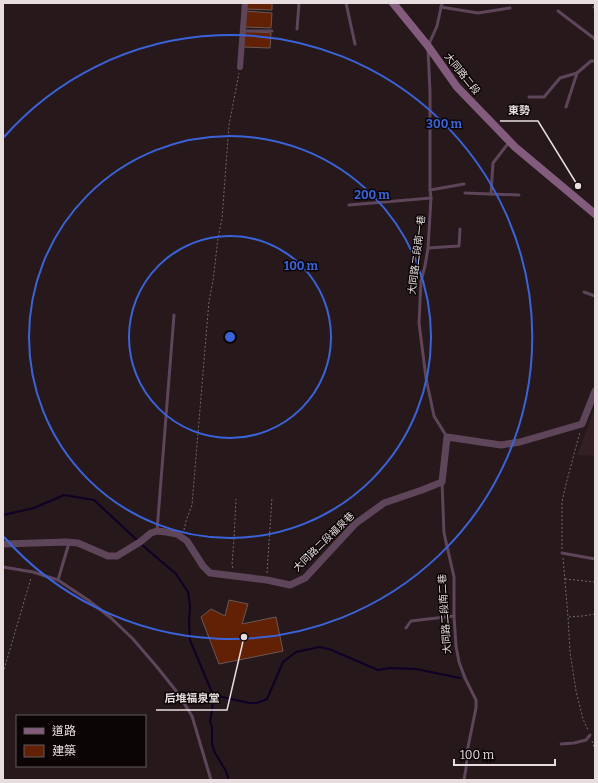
<svg xmlns="http://www.w3.org/2000/svg" width="598" height="783" font-family="Bitter,'Noto Sans TC',serif">
<style>
.built{fill:#341f23}
.lines{fill:none;stroke-linecap:round;stroke-linejoin:round}
.stream{stroke:#100026;stroke-width:2}
.building{fill:#622004;stroke:#695954}
.path{stroke:#74686b;stroke-width:1;stroke-dasharray:2 2;stroke-linecap:butt}
.service{stroke:#5e455a;stroke-width:3}
.minor{stroke:#5e455a;stroke-width:6}
.tertiary{stroke:#5e455a;stroke-width:7}
.secondary{stroke:#835c7d;stroke-width:8}
.ring{fill:none;stroke:#3b63d9;stroke-width:2}
.labels{text-anchor:middle;dominant-baseline:central;stroke-width:3;stroke-linejoin:round;paint-order:stroke}
.street-label{font-size:10px;fill:#e7dddf;stroke:#0b0506}
.centre{fill:#3b63d9;stroke:#0b0506;stroke-width:2}
.ring-label{font-size:12px;text-anchor:middle;font-weight:bold;fill:#3b63d9;stroke:#0b0506;stroke-width:3;stroke-linejoin:round;paint-order:stroke}
.leader{fill:none;stroke:#e7dddf;stroke-width:1.5}
.callout-dot{fill:#e7dddf;stroke:#0b0506;stroke-width:1.5}
.callout-label{font-size:11px;text-anchor:middle;font-weight:bold;fill:#e7dddf;stroke:#0b0506;stroke-width:3;stroke-linejoin:round;paint-order:stroke}
</style>
<rect width="100%" height="100%" fill="#26181b"/>
<path class="built" d="M595,408V456L577,455Z"/>
<g class="lines">
<g class="stream">
<path d="M3,515L34,508L64,495L94,500L138,541"/>
<path d="M141,544L176,574L188,592L190,606L189,622L190,640L213,695L212,711L210,721L212,727V744L215,753L226,771L229,780"/>
<path d="M213,695L249,703H257L267,699L283,662L296,652L319,647L329,649L378,670L390,668L416,669L460,678"/>
</g>
</g>
<g class="building">
<path d="M245,3H272V10L245,9Z"/>
<path d="M245,11L272,13L271,28L244,27Z"/>
<path d="M243,31L271,33L270,48L242,47Z"/>
<path d="M229,600L248,604L242,624L276,617L283,651L219,664L201,617L211,609L225,616Z"/>
</g>
<g class="lines">
<g class="path">
<path d="M184,530L186,521L192,505L209,301L213,281L218,238L222,219L229,125L239,73"/>
<path d="M562,549V502L566,484L580,432"/>
<path d="M563,558L568,617L570,652L576,691L583,719L588,730"/>
<path d="M233,568L232,565L234,539L236,499"/>
<path d="M267,573L272,497"/>
<path d="M565,579L595,582"/>
<path d="M569,617L582,616L595,614"/>
<path d="M3,673L31,578"/>
<path d="M592,741L595,750"/>
</g>
<g class="service">
<path d="M346,3L355,44"/>
<path d="M441,7L478,13L510,8"/>
<path d="M594,7H595"/>
<path d="M558,11L595,39"/>
<path d="M297,29L299,3"/>
<path d="M243,31H272"/>
<path d="M429,44L437,26L442,3"/>
<path d="M428,49L430,92V190L431,198L428,248L425,266L421,281L419,323L426,378L434,416L447,437"/>
<path d="M529,97H544L560,78L577,73L591,61H595"/>
<path d="M566,107L577,73"/>
<path d="M430,190L464,184"/>
<path d="M465,193L519,195"/>
<path d="M491,194L493,163L510,141"/>
<path d="M349,205L431,198"/>
<path d="M428,248L459,246L460,229"/>
<path d="M584,292L595,296"/>
<path d="M442,482L444,533L454,577V616L456,646L459,662L465,678L476,700V708L468,747L466,768L464,780"/>
<path d="M157,531L174,315"/>
<path d="M562,553L595,559"/>
<path d="M3,567L33,572L58,580L88,600L111,618L133,639L157,667L177,692L192,716L211,780"/>
<path d="M58,580L69,543"/>
<path d="M406,628L411,621L454,616"/>
<path d="M561,744L574,743L586,740L590,735"/>
</g>
<path class="minor" d="M240,67L245,3"/>
<path class="tertiary" d="M3,544L66,542L78,543L108,556H117L140,542L151,533L157,531L166,532L177,534L187,541L203,566L210,573L267,580L290,585L305,578L355,524L384,503L422,490L442,482L447,437L501,445L520,442L582,424L595,391"/>
<path class="secondary" d="M393,3L428,46L457,87L515,147L595,214"/>
</g>
<g class="ring">
<circle cx="230" cy="337" r="101"/>
<circle cx="230" cy="337" r="201"/>
<path d="M4 137A302 302 0 1 1 4 537"/>
</g>
<g class="labels">
<g class="street-label">
<text transform="translate(462 74) rotate(51)">大同路二段</text>
<text transform="translate(417 255) rotate(-83)">大同路二段南一巷</text>
<text transform="translate(324 542) rotate(-44)">大同路二段福泉巷</text>
<text transform="translate(445 614) rotate(-94)">大同路二段南二巷</text>
</g>
</g>
<circle cx="230" cy="337" r="6" class="centre"/>
<g class="ring-label">
<text x="444" y="128">300 m</text>
<text x="372" y="199">200 m</text>
<text x="301" y="270">100 m</text>
</g>
<path class="leader" d="M578 186L538 121H500M244 637L227 710H156"/>
<g class="callout-dot">
<circle cx="578" cy="186" r="4"/>
<circle cx="244" cy="637" r="4"/>
</g>
<g class="callout-label">
<text x="519" y="114">東勢</text>
<text x="192" y="702">后堆福泉堂</text>
</g>
<rect width="598" height="783" fill="none" stroke="#e7dddf" stroke-width="8"/>
<rect x="16" y="715" width="130" height="52" fill="#0b0506" stroke="#635b5d"/>
<rect x="24" y="728" width="20" height="6" fill="#835c7d" stroke="#635b5d"/>
<text x="52" y="735" font-size="12" fill="#e7dddf">道路</text>
<rect x="24" y="745" width="20" height="12" fill="#622004" stroke="#635b5d"/>
<text x="52" y="755" font-size="12" fill="#e7dddf">建築</text>
<path d="M454 759v6h101v-6" fill="none" stroke="#e7dddf" stroke-width="2"/>
<text x="460" y="759" font-size="12" fill="#e7dddf" stroke="#0b0506" stroke-width="3" paint-order="stroke">100 m</text>
</svg>
